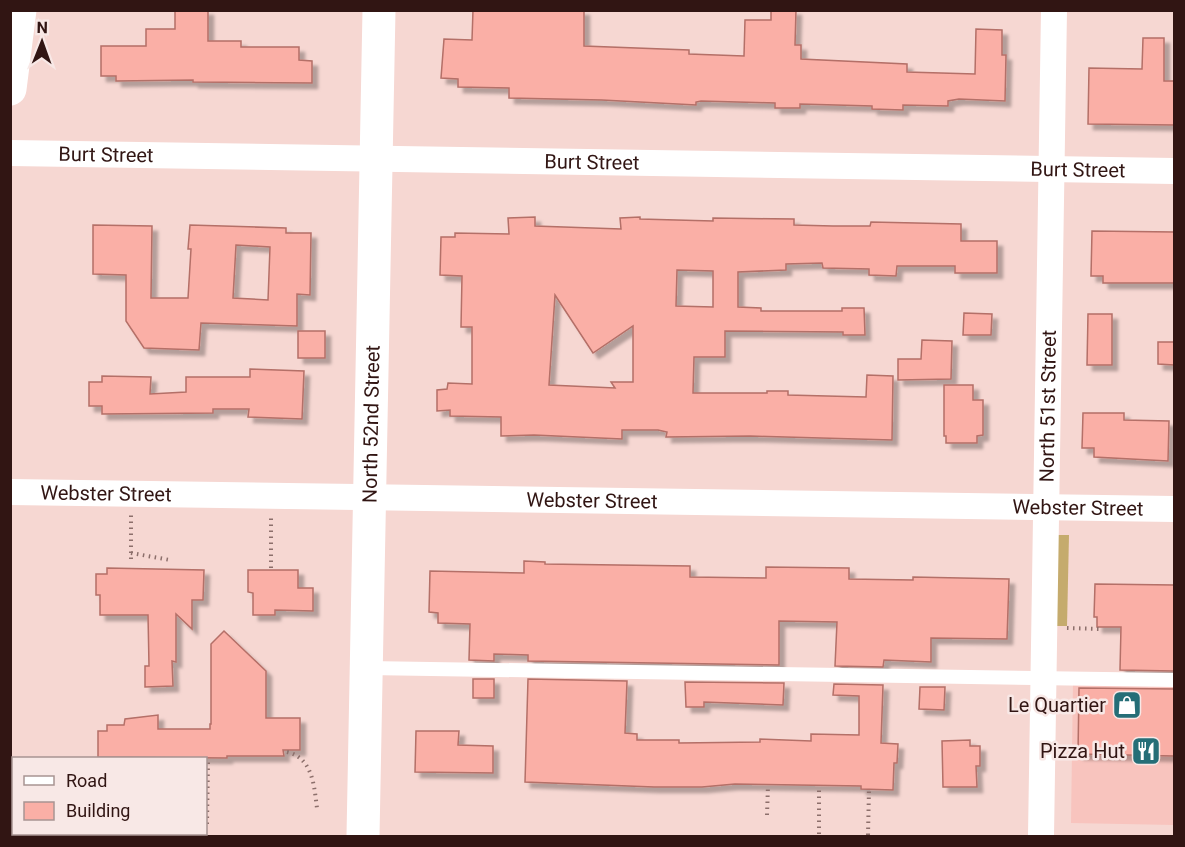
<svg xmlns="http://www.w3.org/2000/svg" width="1185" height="847" font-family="Roboto,sans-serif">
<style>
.built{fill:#f8c4be}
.green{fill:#c5ab6d}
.building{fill:#faafa6;stroke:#b46f67;stroke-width:1.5;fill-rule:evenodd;filter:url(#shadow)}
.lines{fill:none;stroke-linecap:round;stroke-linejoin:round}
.path{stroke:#8c6f6b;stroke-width:4;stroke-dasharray:1.5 4.5;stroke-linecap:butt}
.service{stroke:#fff;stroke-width:14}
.minor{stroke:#fff;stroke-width:26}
.tertiary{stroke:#fff;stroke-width:33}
.labels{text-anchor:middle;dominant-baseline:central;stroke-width:5;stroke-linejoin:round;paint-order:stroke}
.street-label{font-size:20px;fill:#311513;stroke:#f8e8e6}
.poi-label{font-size:20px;fill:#311513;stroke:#f8e8e6;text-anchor:end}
</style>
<defs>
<filter id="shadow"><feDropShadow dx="5.5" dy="5.5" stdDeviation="1.5" flood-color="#0004"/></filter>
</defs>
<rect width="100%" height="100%" fill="#f6d7d2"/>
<path class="built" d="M1073,681L1174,683V825L1071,823Z"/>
<path class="green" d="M1056,535H1069L1067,626H1054Z"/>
<g class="building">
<path d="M175,10H208V41H241V47H299V60L312,61V83L193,82V80L116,81V76H101V46H146V29H175Z"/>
<path d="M473,10H584V46L689,50V54L744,56L745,20H771V10H796L795,45H801V59L907,64V72L975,74L976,29L1002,30V55H1006L1005,101L959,99L948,101V106L903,105V110L872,109V106L800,104V108H775V103L701,101L696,102V105L602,100L509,98V88L458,87V79L441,78L444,39L472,40Z"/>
<path d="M1143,38H1164V81H1174V125L1088,124L1089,68L1142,69Z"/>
<path d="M535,217V226L621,229L620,218L640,217V219L713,221V218L794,219V225L833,226H870L871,222L961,224V241H997V273H955V266H897L896,276L869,275V269L823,268L822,263L786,264V270L738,272V307L761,308V311H842V308H864L865,335H843V332L725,331V357H694L693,393H767V391H788V395L866,397L867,375L893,376L892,440L750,436L666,437L667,432L658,430H622V439L534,435L501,436V417L450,416V410L437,411V390L447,389L448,383L472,384V327H461L462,276L440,275L441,237H455V233L509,234L508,218ZM677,270L713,271V307L676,306ZM555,295L593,353L633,326V382H611L615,388L549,385Z"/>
<path d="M93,225L152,226L151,298H188L191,249H188L190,225L286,228V233H311L310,295L297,294V326L201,323L199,350L144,348L126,321V275L93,274ZM236,245L270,247L268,300L233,298Z"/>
<path d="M1092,231L1174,232V283H1103V276H1091Z"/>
<path d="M964,313L992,314L991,335H963Z"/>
<path d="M1088,314H1112V365H1087Z"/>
<rect x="298" y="331" width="27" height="27"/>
<path d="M922,340L952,341L951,379L898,380V359H921Z"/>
<path d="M1158,342H1174V365L1158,364Z"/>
<path d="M250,369L304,371L302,419L248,417L249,409H213V413L102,414V406H89V382H102V376L151,377L150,394L186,392V377H250Z"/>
<path d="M944,385H973V400H983V435L977,436V443H946V436H944Z"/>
<path d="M1083,413H1124V420L1169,421L1168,461L1094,457V448H1082Z"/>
<path d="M524,561L545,562V564L690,566V577L766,578V567L849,568V579L913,580V577L1009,579L1007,639L931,638V662L884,660L883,667L835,666L837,622L779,621V665L528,661V655L494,654V661L469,660L470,624L438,623V613L429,612L430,571L524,573Z"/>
<path d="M107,568L204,570L203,600H192V629L176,614V662L172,661L173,686L145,687V666H149L148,615H100V595H96V574H107Z"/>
<path d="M248,570H298V588H313V611L275,610V615H253V593L248,592Z"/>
<path d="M1095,584L1174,585V671L1120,670L1121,627H1097V617H1094Z"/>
<path d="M224,631L266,671V718H300V750H283L284,756H227V758L98,757V731H107V725H124L125,719L158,715V729H210V724H211V644Z"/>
<rect x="473" y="679" width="21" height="19"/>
<path d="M528,679L627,681L625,733L637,734V740H679V743L760,742V739L811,741V734L859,735V696L833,695L834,684L883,685L881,743L898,744L897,763H894L893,790L861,789V786L735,784L702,787H654L525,782Z"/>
<path d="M685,682L784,683L783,705L704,702V707H686Z"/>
<path d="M920,687H945L944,710L919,709Z"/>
<path d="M1079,688L1174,689V756L1078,754Z"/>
<path d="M416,731H459L458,745L493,746V773L415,772Z"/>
<path d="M970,740V746H980V766H976L977,787H943L942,741Z"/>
</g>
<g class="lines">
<g class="path">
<path d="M131,553L170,560"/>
<path d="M131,559V515"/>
<path d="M271,568V518"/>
<path d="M1067,628L1100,629"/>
<path d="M287,752C313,758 314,786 317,808"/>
<path d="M767,815L768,785"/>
<path d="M207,824L208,761"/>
<path d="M819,834V786"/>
<path d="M868,835L869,789"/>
</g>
<path class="service" d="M367,668L1174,680"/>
<g class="minor">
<path id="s1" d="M10,153L1174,171"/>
<path id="s2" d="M10,492L1174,509"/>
<path id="s3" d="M1041,836L1054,10"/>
</g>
<g class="tertiary">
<path d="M10,89L20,10"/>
<path id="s4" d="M363,836L379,10"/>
</g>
</g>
<defs>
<g id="shop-square" transform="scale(1.5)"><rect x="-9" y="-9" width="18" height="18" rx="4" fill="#256e77" stroke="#f8e8e6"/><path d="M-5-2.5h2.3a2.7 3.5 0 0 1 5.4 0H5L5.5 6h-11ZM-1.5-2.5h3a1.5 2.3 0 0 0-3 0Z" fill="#fff"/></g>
<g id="restaurant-square" transform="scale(1.5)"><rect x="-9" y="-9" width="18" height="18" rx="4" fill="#256e77" stroke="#f8e8e6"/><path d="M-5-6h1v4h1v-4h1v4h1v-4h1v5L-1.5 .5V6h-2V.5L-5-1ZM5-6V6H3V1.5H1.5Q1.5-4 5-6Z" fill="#fff"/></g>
</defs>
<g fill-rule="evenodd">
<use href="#shop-square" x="1127" y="705"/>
<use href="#restaurant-square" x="1146" y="751"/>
</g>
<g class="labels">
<g class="street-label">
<text stroke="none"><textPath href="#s1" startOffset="96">Burt Street</textPath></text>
<text stroke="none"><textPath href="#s1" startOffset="582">Burt Street</textPath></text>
<text stroke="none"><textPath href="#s1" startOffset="1068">Burt Street</textPath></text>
<text stroke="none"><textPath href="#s3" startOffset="430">North 51st Street</textPath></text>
<text stroke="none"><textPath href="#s4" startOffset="412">North 52nd Street</textPath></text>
<text stroke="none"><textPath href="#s2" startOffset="96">Webster Street</textPath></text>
<text stroke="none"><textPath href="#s2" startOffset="582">Webster Street</textPath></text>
<text stroke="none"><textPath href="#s2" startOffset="1068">Webster Street</textPath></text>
</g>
<g class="poi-label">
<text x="1106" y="705">Le Quartier</text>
<text x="1125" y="751">Pizza Hut</text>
</g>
</g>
<rect width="1185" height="847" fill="none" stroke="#311513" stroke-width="24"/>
<rect x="12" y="757" width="195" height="78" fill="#f8e8e6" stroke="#a89492" stroke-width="1.5"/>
<rect x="24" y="776" width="30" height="9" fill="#ffffff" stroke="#a89492" stroke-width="1.5"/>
<text x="66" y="787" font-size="18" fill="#311513">Road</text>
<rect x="24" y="802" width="30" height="18" fill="#faafa6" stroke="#a89492" stroke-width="1.5"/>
<text x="66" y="817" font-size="18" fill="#311513">Building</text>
<g transform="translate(42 42) rotate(1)" stroke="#f8e8e6" stroke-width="4.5" paint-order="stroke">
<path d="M0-4.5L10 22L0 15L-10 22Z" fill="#311513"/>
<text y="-9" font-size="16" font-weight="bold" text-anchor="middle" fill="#311513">N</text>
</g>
</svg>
